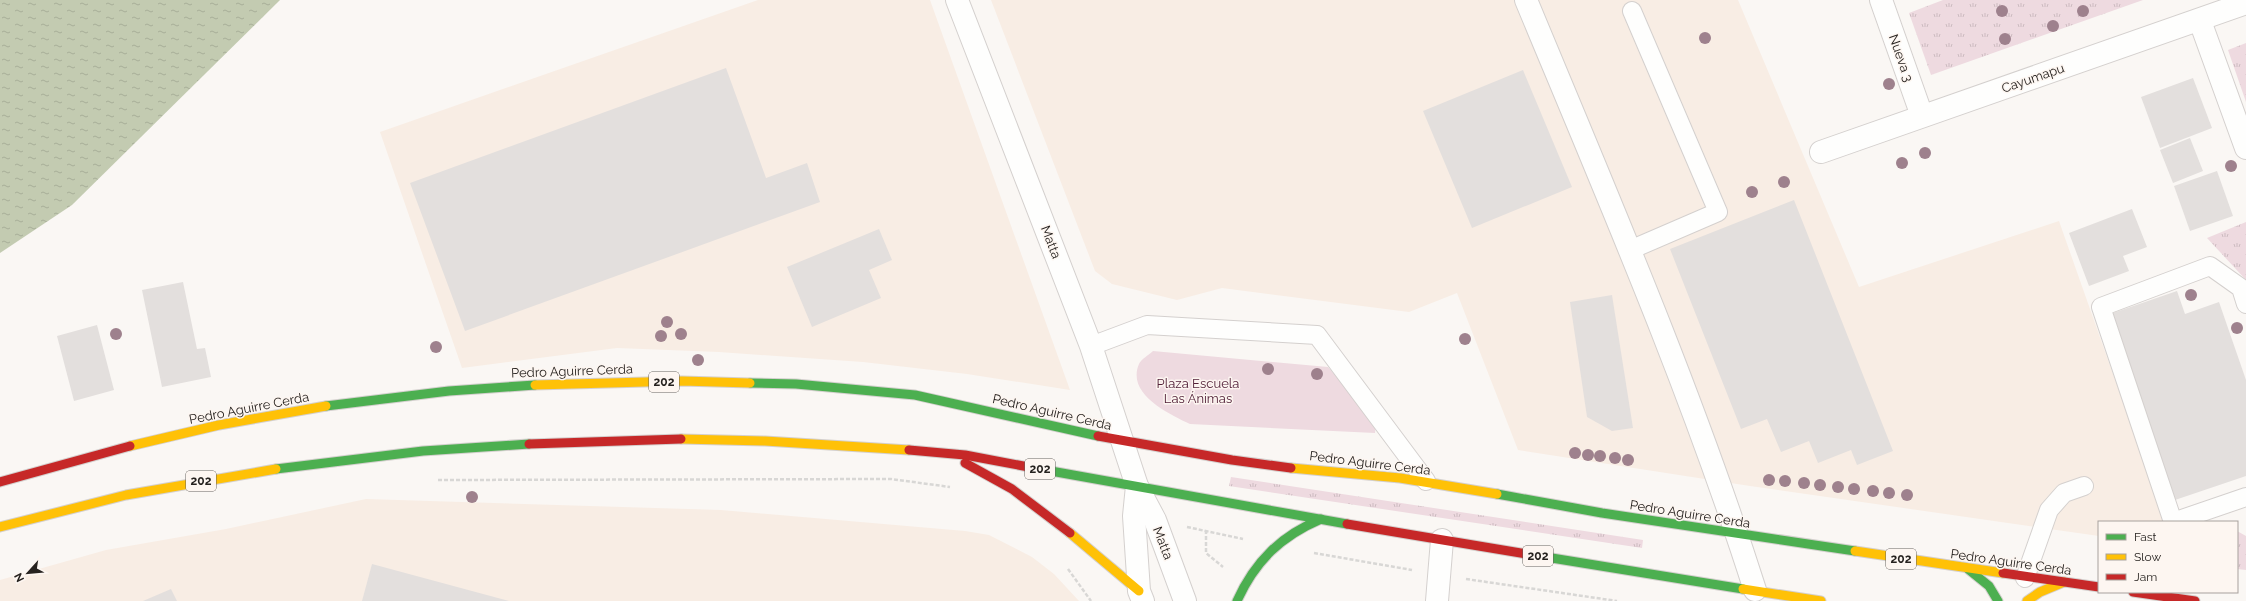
<svg xmlns="http://www.w3.org/2000/svg" width="2246" height="601" font-family="Raleway,sans-serif">
<style>
.built{fill:#f8ede4}
.grass{fill:url(#grass-tufts)}
.park{fill:#eedae0}
.water{fill:url(#water-ripples)}
.building{fill:#e3dfdd}
.lines{fill:none;stroke-linecap:round;stroke-linejoin:round}
.lane-casing{stroke:#d4d0ce;stroke-width:20}
.street-casing{stroke:#d4d0ce;stroke-width:24}
.fast-casing{stroke:#d4d0ce;stroke-width:11}
.slow-casing{stroke:#d4d0ce;stroke-width:11}
.jam-casing{stroke:#d4d0ce;stroke-width:11}
.path{stroke:#d8d7d5;stroke-width:2.5;stroke-dasharray:4 2;stroke-linecap:butt}
.lane{stroke:#fefefd;stroke-width:18}
.street{stroke:#fefefd;stroke-width:22}
.fast{stroke:#4caf50;stroke-width:9}
.slow{stroke:#ffc107;stroke-width:9}
.jam{stroke:#c62828;stroke-width:9}
.tree{fill:#9e818d}
.labels{text-anchor:middle;dominant-baseline:central;stroke-width:3;stroke-linejoin:round;paint-order:stroke}
.shield{fill:#fdf6f1;stroke:#66625e;stroke-width:1}
.shield-label{font-size:12px;font-weight:bold;fill:#26221f}
.street-label{font-size:13px;fill:#26221f;stroke:#fdf6f1}
.park-label{font-size:13px;fill:#522038;stroke:#fdf6f1}
</style>
<defs>
<pattern id="grass-tufts" width="24" height="20" patternUnits="userSpaceOnUse"><rect width="24" height="20" fill="#eedae0"/><path d="M3 7l-1-3M5 7V3M7 7l1-3M15 17l-1-3M17 17v-4M19 17l1-3" fill="none" stroke="#ccbbc0"/></pattern>
<pattern id="water-ripples" width="26" height="14" patternUnits="userSpaceOnUse"><rect width="26" height="14" fill="#c3cbb1"/><path d="M2 4q2-2 4 0t4 0M15 11q2-2 4 0t4 0" fill="none" stroke="#a7ae98"/></pattern>
</defs>
<rect width="100%" height="100%" fill="#faf7f4"/>
<g class="built">
<path d="M758,0H930L1070,390L967,374L863,362L719,352L617,348L462,368L380,132Z"/>
<path d="M991,0H1738L1859,287L2059,221L2165,522H2099V536L1750,486L1518,450L1457,293L1409,312L1222,288L1177,300L1112,284L1095,271Z"/>
<path d="M366,499L721,510L965,531L989,535L1032,557L1054,574L1079,601H0V580L106,550L226,529Z"/>
</g>
<g class="grass">
<path d="M1943,0H2143L1931,75L1909,13Z"/>
<path d="M2246,43V102L2228,50Z"/>
<path d="M2246,222V280L2207,238Z"/>
<path d="M1231,477L1643,540L1642,548L1229,486Z"/>
<path d="M2237,531L2246,536V570L2237,569Z"/>
</g>
<path class="park" d="M1153,351L1328,367L1376,421L1375,433L1190,424C1169,414 1126,394 1139,364C1141,359 1149,355 1153,351Z"/>
<path class="water" d="M0,0H280L72,205L0,253Z"/>
<g class="building">
<path d="M726,68L766,178L807,163L820,202L465,331L410,183Z"/>
<path d="M1523,70L1572,187L1472,228L1423,111Z"/>
<path d="M2193,78L2212,128L2160,148L2141,97Z"/>
<path d="M2190,138L2203,171L2173,183L2160,150Z"/>
<path d="M2217,171L2233,216L2190,231L2174,186Z"/>
<path d="M1794,200L1893,451L1857,465L1851,450L1818,463L1809,441L1781,452L1767,419L1741,429L1670,249Z"/>
<path d="M2132,209L2147,247L2123,256L2129,271L2089,286L2069,233Z"/>
<path d="M879,229L892,260L869,270L881,298L812,327L787,267Z"/>
<path d="M183,282L197,349L205,348L211,377L162,387L142,290Z"/>
<path d="M2177,291L2185,314L2219,302L2246,380V476L2175,500L2110,314Z"/>
<path d="M1612,295L1633,428L1612,431L1587,417L1570,302Z"/>
<path d="M97,325L114,390L74,401L57,336Z"/>
<path d="M372,564L509,601H362Z"/>
<path d="M171,589L177,601H143Z"/>
</g>
<g class="lines">
<g class="lane-casing">
<g id="lane">
<path d="M1630,250L1718,212L1632,11"/>
<path d="M1091,346L1147,325L1317,335L1426,481"/>
<path d="M2173,522L2101,307L2210,266L2241,288L2246,304"/>
<path d="M2173,522L2246,497"/>
<path d="M2025,578L2049,510L2064,493L2084,486"/>
</g>
</g>
<g class="street-casing">
<g id="street">
<path d="M957,0L1091,346L1137,486L1155,520L1185,601"/>
<path d="M1526,0C1607,195 1691,389 1755,590"/>
<path d="M1881,0L1922,116"/>
<path d="M2200,21L2246,148"/>
<path d="M1821,152L2246,3"/>
<path d="M1137,486L1134,516L1139,591L1143,601"/>
<path d="M1437,601L1442,540"/>
</g>
</g>
<g class="fast-casing">
<g id="fast">
<path d="M750,383L796,384L915,395L1098,436"/>
<path d="M326,406L449,391L535,385"/>
<path d="M1034,468L1347,524"/>
<path d="M276,469L423,451L529,444"/>
<path d="M1497,494L1602,513L1855,551"/>
<path d="M1527,554L1743,589"/>
<path d="M1968,569L1989,586L1998,601"/>
<path d="M1237,601C1255,561 1281,536 1321,519"/>
</g>
</g>
<g class="slow-casing">
<g id="slow">
<path d="M535,385L682,381L750,383"/>
<path d="M681,439L765,441L909,450"/>
<path d="M130,446L219,425L326,406"/>
<path d="M1291,468L1400,478L1497,494"/>
<path d="M0,527L126,495L276,469"/>
<path d="M1070,533L1139,591"/>
<path d="M1855,551L2003,573"/>
<path d="M1743,589L1821,601"/>
<path d="M2027,601L2040,592L2064,582"/>
</g>
</g>
<g class="jam-casing">
<g id="jam">
<path d="M1098,436L1232,460L1291,468"/>
<path d="M529,444L681,439"/>
<path d="M909,450L965,455L1034,468"/>
<path d="M965,463L1012,489L1070,533"/>
<path d="M0,482L130,446"/>
<path d="M1347,524L1527,554"/>
<path d="M2003,573L2099,587"/>
<path d="M2133,592L2195,601"/>
</g>
</g>
<g class="path">
<path d="M438,480L891,479L950,487"/>
<path d="M1187,527L1243,539"/>
<path d="M1206,530V553L1223,567"/>
<path d="M1314,553L1412,570"/>
<path d="M1068,569L1091,601"/>
<path d="M1466,579L1617,601"/>
</g>
<use href="#lane" class="lane"/>
<use href="#street" class="street"/>
<use href="#fast" class="fast"/>
<use href="#slow" class="slow"/>
<use href="#jam" class="jam"/>
</g>
<g class="tree">
<circle cx="2002" cy="11" r="6"/>
<circle cx="2083" cy="11" r="6"/>
<circle cx="2053" cy="26" r="6"/>
<circle cx="1705" cy="38" r="6"/>
<circle cx="2005" cy="39" r="6"/>
<circle cx="1889" cy="84" r="6"/>
<circle cx="1925" cy="153" r="6"/>
<circle cx="1902" cy="163" r="6"/>
<circle cx="2231" cy="166" r="6"/>
<circle cx="1784" cy="182" r="6"/>
<circle cx="1752" cy="192" r="6"/>
<circle cx="2191" cy="295" r="6"/>
<circle cx="667" cy="322" r="6"/>
<circle cx="2237" cy="328" r="6"/>
<circle cx="116" cy="334" r="6"/>
<circle cx="681" cy="334" r="6"/>
<circle cx="661" cy="336" r="6"/>
<circle cx="1465" cy="339" r="6"/>
<circle cx="436" cy="347" r="6"/>
<circle cx="698" cy="360" r="6"/>
<circle cx="1268" cy="369" r="6"/>
<circle cx="1317" cy="374" r="6"/>
<circle cx="1575" cy="453" r="6"/>
<circle cx="1588" cy="455" r="6"/>
<circle cx="1600" cy="456" r="6"/>
<circle cx="1615" cy="458" r="6"/>
<circle cx="1628" cy="460" r="6"/>
<circle cx="1769" cy="480" r="6"/>
<circle cx="1785" cy="481" r="6"/>
<circle cx="1804" cy="483" r="6"/>
<circle cx="1820" cy="485" r="6"/>
<circle cx="1838" cy="487" r="6"/>
<circle cx="1854" cy="489" r="6"/>
<circle cx="1873" cy="491" r="6"/>
<circle cx="1889" cy="493" r="6"/>
<circle cx="1907" cy="495" r="6"/>
<circle cx="472" cy="497" r="6"/>
</g>
<g class="labels">
<g class="shield">
<rect x="649" y="372" width="30" height="20" rx="3"/>
<rect x="1025" y="459" width="30" height="20" rx="3"/>
<rect x="186" y="471" width="30" height="20" rx="3"/>
<rect x="1523" y="546" width="30" height="20" rx="3"/>
<rect x="1886" y="549" width="30" height="20" rx="3"/>
</g>
<g class="shield-label">
<text x="664" y="382">202</text>
<text x="1040" y="469">202</text>
<text x="201" y="481">202</text>
<text x="1538" y="556">202</text>
<text x="1901" y="559">202</text>
</g>
<g class="street-label">
<text transform="translate(1901 58) rotate(71)">Nueva 3</text>
<text transform="translate(2033 78) rotate(-19)">Cayumapu</text>
<text transform="translate(1051 242) rotate(69)">Matta</text>
<text transform="translate(572 371) rotate(-2)">Pedro Aguirre Cerda</text>
<text transform="translate(249 408) rotate(-11)">Pedro Aguirre Cerda</text>
<text transform="translate(1052 412) rotate(13)">Pedro Aguirre Cerda</text>
<text transform="translate(1370 463) rotate(7)">Pedro Aguirre Cerda</text>
<text transform="translate(1690 514) rotate(9)">Pedro Aguirre Cerda</text>
<text transform="translate(1163 543) rotate(69)">Matta</text>
<text transform="translate(2011 562) rotate(8)">Pedro Aguirre Cerda</text>
</g>
<g class="park-label">
<text x="1198" y="383">Plaza Escuela<tspan x="1198" dy="15">Las Ánimas</tspan></text>
</g>
</g>
<rect x="2098" y="521" width="140" height="72" fill="#fdf6f1" stroke="#a7a19d"/>
<rect x="2106" y="534" width="20" height="6" fill="#4caf50" stroke="#a7a19d"/>
<text x="2134" y="541" font-size="12" fill="#26221f">Fast</text>
<rect x="2106" y="554" width="20" height="6" fill="#ffc107" stroke="#a7a19d"/>
<text x="2134" y="561" font-size="12" fill="#26221f">Slow</text>
<rect x="2106" y="574" width="20" height="6" fill="#c62828" stroke="#a7a19d"/>
<text x="2134" y="581" font-size="12" fill="#26221f">Jam</text>
<g transform="translate(28 573) rotate(243)" stroke="#fdf6f1" stroke-width="3" paint-order="stroke">
<path d="M0-3L7 15L0 10L-7 15Z" fill="#26221f"/>
<text y="-6" font-size="11" font-weight="bold" text-anchor="middle" fill="#26221f">N</text>
</g>
</svg>
